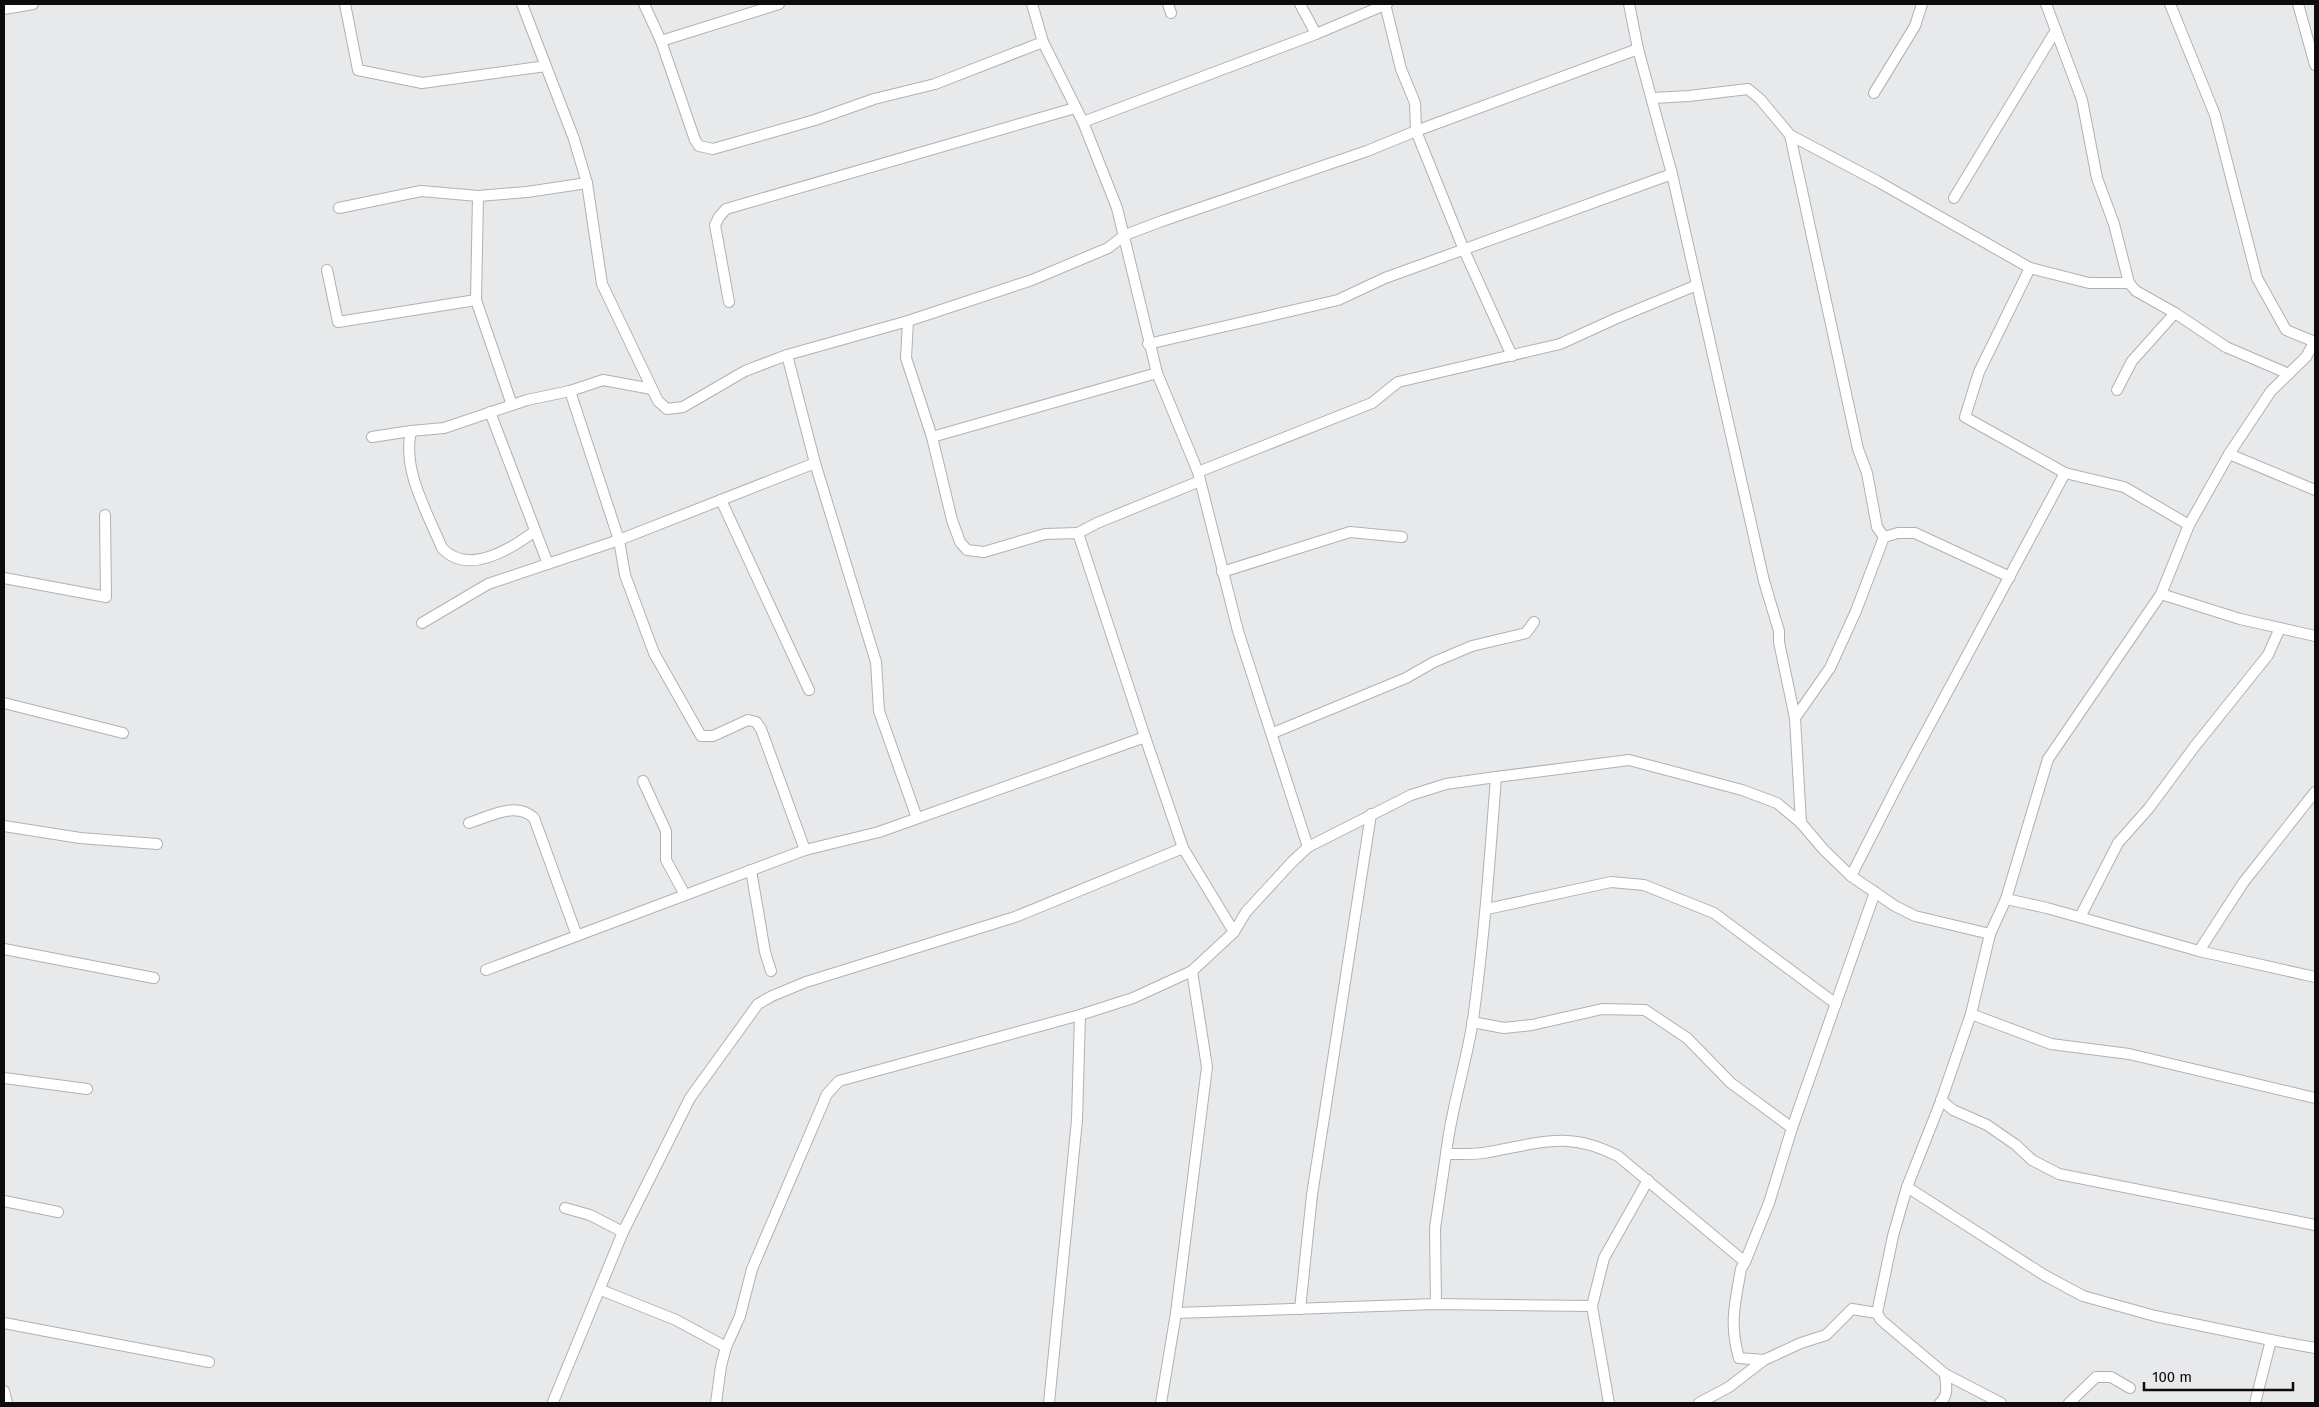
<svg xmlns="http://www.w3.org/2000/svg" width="2319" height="1407" font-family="'Fira Sans',sans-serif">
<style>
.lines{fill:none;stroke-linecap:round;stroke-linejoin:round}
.minor-casing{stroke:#b0b1b3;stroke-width:12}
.minor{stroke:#fff;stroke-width:10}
</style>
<rect width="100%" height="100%" fill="#e8e9eb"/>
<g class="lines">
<g class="minor-casing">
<g id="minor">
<path d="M345,4L358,70L422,83L546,66"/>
<path d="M522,4L574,139L587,183L602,284L658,401L667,409L683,407L745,371L787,355L908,321L1032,280L1108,248L1125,235L1162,221L1367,151L1416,131L1638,49"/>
<path d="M644,4L661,41L779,4"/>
<path d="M1032,4L1043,42L1083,122L1117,208L1157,373L1198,472L1238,631L1308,847"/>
<path d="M1168,4L1171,13"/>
<path d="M1300,4L1316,34"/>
<path d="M1385,4L1401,69L1415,103L1416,131L1464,250L1512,356"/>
<path d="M1629,4L1638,49L1672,174L1764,581L1779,631V642L1795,718L1801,823"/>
<path d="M2046,4L2082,100L2097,178L2114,224L2129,283L2136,291L2175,313L2226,347L2289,374"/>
<path d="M2170,4L2215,115L2257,278L2286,330L2315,342"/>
<path d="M2298,4L2315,65"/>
<path d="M4,9L33,4"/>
<path d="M661,41L695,140L699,146L713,149L815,120L874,99L935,84L1043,42"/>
<path d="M1874,93L1915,26L1922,4"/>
<path d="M1653,98L1689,96L1748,89L1760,99L1790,135L1858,449L1867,473L1877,527L1884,537L1856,611L1830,668L1795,718"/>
<path d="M1083,122L1316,34L1387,4"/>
<path d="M1790,135L1877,181L2030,268"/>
<path d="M478,196L476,300L512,405"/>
<path d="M1954,198L2056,30"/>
<path d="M339,208L421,191L478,196L527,192L587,183"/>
<path d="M327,270L338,322L476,300"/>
<path d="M2129,283H2089L2030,268L1979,372L1965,417L2065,473L2124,487L2189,525"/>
<path d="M729,302L715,225L719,217L726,209L1075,108"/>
<path d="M908,321L906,358L932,437L952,520L960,542L967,550L984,552L1045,534L1078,533L1145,737"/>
<path d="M1148,344L1338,300L1385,278L1672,174"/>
<path d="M787,355L815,463L876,662L879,711L917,818"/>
<path d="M2117,390L2132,361L2175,313"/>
<path d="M570,391L619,540L625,575L654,653L701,736H713L748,720L756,722L761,729L805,850"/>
<path d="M490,412L548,564"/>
<path d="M411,431C402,470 427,512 442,548C468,576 511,549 535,531"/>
<path d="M372,437L411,431L444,428L527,400L570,391L603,380L652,389"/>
<path d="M932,437L1157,373"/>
<path d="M2229,454L2315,490"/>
<path d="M1198,472L1372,403L1398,382L1560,344L1617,318L1697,285"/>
<path d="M721,500L809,690"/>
<path d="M1078,533L1097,523L1200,481"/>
<path d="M1884,537L1898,533H1915L2010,577"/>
<path d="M1222,572L1350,532L1402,537"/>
<path d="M4,578L106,597L105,515"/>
<path d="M2161,594L2240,619L2315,636"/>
<path d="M422,623L488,584L619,540L815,463"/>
<path d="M4,703L123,733"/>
<path d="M1273,733L1406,678L1434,662L1472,646L1526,633L1534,622"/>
<path d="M1496,777C1490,858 1484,939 1473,1020C1466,1065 1451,1109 1446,1154C1460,1154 1475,1155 1489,1152C1541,1143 1567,1130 1618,1156L1745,1262L1741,1269C1735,1303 1729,1324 1739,1358L1764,1360"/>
<path d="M643,781L666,831V860L685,895"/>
<path d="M469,823C491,816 516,801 534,818L577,936"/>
<path d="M4,826L80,838L157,844"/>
<path d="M751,870L765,952L771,971"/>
<path d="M1851,876L1899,782L2065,473"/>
<path d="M2006,899L2047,908L2199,951L2315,977"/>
<path d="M1487,909L1611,882L1644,885L1714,913L1836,1004"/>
<path d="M2080,917L2118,843L2149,808L2195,746L2268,655L2280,628"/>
<path d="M4,949L154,978"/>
<path d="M2199,951L2243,883L2315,792"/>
<path d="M486,970L805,850L879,832L1145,737L1183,848L1234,932"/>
<path d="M1971,1014L2051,1044L2129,1054L2315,1098"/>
<path d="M1472,1022L1504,1028L1532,1025L1602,1009L1645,1010L1687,1038L1731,1083L1792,1128"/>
<path d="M4,1078L87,1089"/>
<path d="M1941,1100L1953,1110L1987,1125L2016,1145L2032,1160L2059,1174L2315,1225"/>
<path d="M1907,1187L2044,1275L2083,1296L2155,1316L2271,1340"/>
<path d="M4,1201L58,1212"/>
<path d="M565,1208L590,1215L623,1232"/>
<path d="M1745,1262L1769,1203L1792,1128L1875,892"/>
<path d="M601,1290L676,1320L726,1347"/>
<path d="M1436,1304L1435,1228L1446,1154"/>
<path d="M1300,1309L1312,1195L1371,814"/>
<path d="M1176,1313L1436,1304L1592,1306"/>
<path d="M1877,1313L1881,1320L1945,1374L2001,1403"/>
<path d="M4,1323L209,1362"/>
<path d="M4,1391L7,1403"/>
<path d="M553,1402L623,1232L690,1098L758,1004L772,996L806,982L1015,917L1183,848"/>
<path d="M716,1403L721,1366L726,1347L740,1316L752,1269L827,1094L839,1081L1080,1015L1133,998L1192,971L1234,932L1246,912L1292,862L1308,847L1411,795L1446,784L1496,777L1629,760L1742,790L1777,803L1801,823L1824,850L1851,876L1895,906L1915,916L1990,934"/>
<path d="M1049,1403L1077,1120L1080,1015"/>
<path d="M1161,1403L1176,1313L1207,1067L1192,971"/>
<path d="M1609,1403L1592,1306L1604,1258L1648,1180"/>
<path d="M1699,1403L1729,1387L1764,1360L1801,1343L1826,1335L1852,1309L1877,1313L1893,1236L1907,1187L1941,1101L1971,1014L1990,934L2006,899L2048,759L2161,594L2189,525L2229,454L2271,391L2306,357L2315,341"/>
<path d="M1940,1403C1949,1395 1946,1385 1945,1374"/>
<path d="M2069,1403L2096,1377H2111L2130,1388"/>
<path d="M2255,1403L2271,1340L2315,1348"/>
</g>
</g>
<use href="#minor" class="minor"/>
</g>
<rect width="2319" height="1407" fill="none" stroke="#0c0c0d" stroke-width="10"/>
<path d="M2144 1382v8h149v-8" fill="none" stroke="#0c0c0d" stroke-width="2.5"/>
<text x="2152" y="1382" font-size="15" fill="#0c0c0d" stroke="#e8e9eb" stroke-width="4" paint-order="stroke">100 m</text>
</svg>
